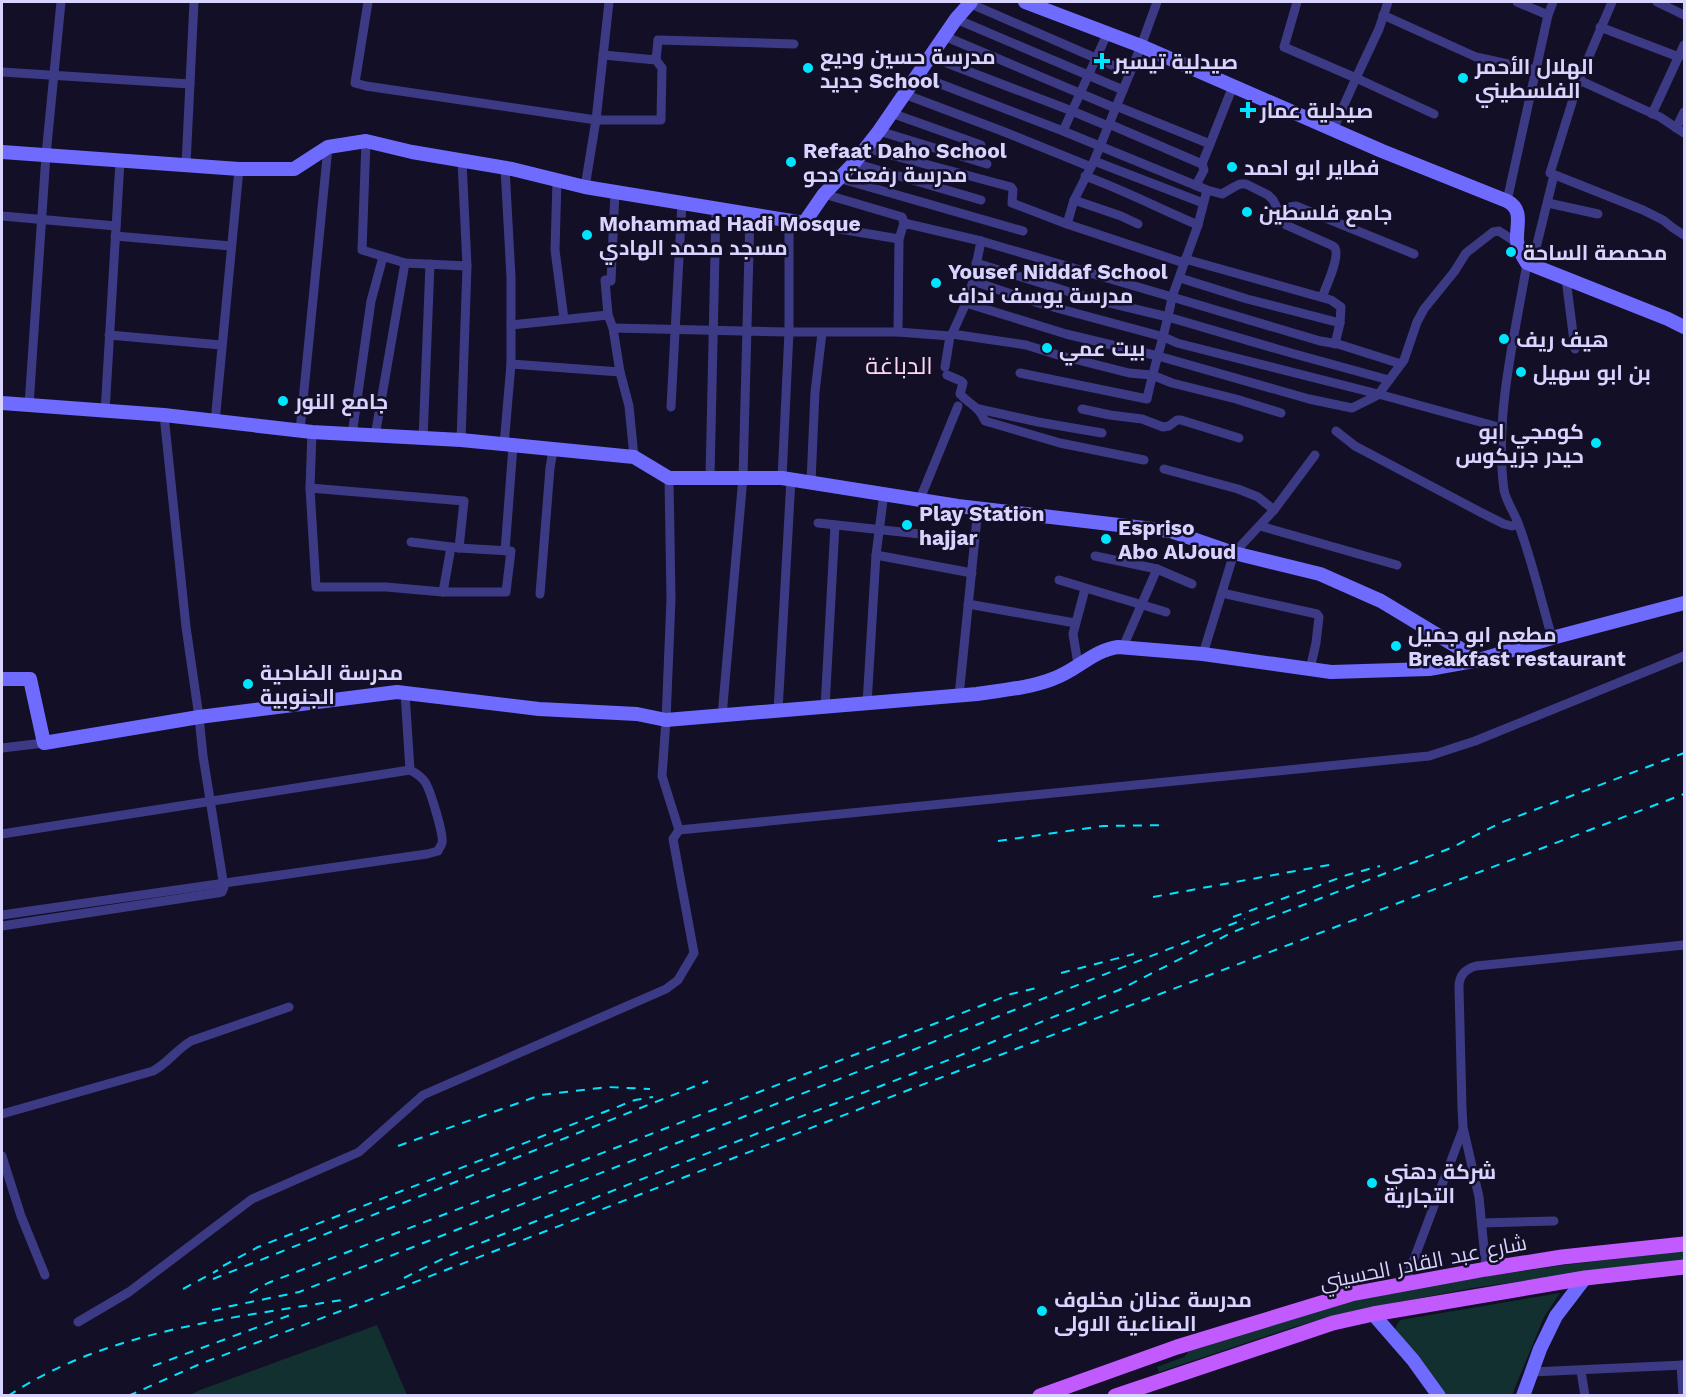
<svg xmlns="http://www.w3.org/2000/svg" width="1686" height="1397" font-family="'Work Sans',Cairo,sans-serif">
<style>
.green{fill:#12302f}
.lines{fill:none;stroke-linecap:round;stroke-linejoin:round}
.street{stroke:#3d3a85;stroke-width:9}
.secondary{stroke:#6f6bff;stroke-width:14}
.primary{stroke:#c25bff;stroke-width:15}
.rail{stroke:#00e5ff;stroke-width:2;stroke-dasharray:9 8;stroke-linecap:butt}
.poi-dot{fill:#00e5ff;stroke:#130f26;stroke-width:2}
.labels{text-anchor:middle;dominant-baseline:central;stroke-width:5;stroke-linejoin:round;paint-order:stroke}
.poi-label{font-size:21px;font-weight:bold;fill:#d9d4ff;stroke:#130f26;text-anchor:start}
.street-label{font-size:21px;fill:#d9d4ff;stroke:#130f26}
.quarter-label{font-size:24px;fill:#ffd6f0;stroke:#130f26}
</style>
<rect width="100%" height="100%" fill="#130f26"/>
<g class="green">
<path d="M1684,1251V1261L1594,1271L1473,1288L1362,1309L1297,1326L1159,1372L1157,1367L1184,1357L1190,1350L1353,1299L1468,1279L1564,1265Z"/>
<path d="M1560,1293L1544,1317L1512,1395H1445L1396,1330V1326L1400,1320Z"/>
<path d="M377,1325L407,1395H190L200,1390Z"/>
</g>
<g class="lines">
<g class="street">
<path d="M368,2L355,83L366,86L596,120H661L662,68L656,60L603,55"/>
<path d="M1297,2L1284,47L1356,78L1333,130"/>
<path d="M1388,2L1379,29L1356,78L1434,114"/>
<path d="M1517,2L1548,15"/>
<path d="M1612,2L1579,80L1550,173L1643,210L1663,220L1673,228L1684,235"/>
<path d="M1657,2L1684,15"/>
<path d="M969,3L1130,73"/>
<path d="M1383,15L1476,57L1536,70"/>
<path d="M956,19L1123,90"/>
<path d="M1600,27L1679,57"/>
<path d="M944,36L1115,108"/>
<path d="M931,57L1072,111L1108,126"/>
<path d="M656,60L658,40L794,44"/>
<path d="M2,72L190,84"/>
<path d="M917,75L1063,131L1207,190L1222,194L1234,187L1240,184H1246L1268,195L1273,200L1286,225L1331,245C1333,246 1334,246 1335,248C1340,257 1326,287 1322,297"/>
<path d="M1579,80L1660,117L1684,133"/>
<path d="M904,94L1002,131L1091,167"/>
<path d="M1116,106L1210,144L1202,164"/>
<path d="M891,113L981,145"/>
<path d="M1652,114L1684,45"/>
<path d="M1109,124L1202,164L1204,170L1196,185"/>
<path d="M1676,128L1684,112"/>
<path d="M879,131L987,164"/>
<path d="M1063,131L1108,32"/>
<path d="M366,141L362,250L405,263L467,266"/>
<path d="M1210,144L1233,86"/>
<path d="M865,148L1011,187L1013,190L1012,203L1067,224L1184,263"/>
<path d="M1094,161L1203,203"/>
<path d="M854,163L981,200"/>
<path d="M186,164L194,2"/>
<path d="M1085,176C1124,190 1160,209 1198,225"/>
<path d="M838,178L1023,231"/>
<path d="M557,180L555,250L564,319"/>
<path d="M585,187L596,120L609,2"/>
<path d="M615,191L611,281L605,280L608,315L613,328L620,372L629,406L634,457"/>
<path d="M824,194L902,217L904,223"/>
<path d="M1074,200L1121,216L1138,224"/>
<path d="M1507,201L1548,15L1553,2"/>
<path d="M1548,203L1598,214"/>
<path d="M1281,214L1290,207L1296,206L1414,254"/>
<path d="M2,216L116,226"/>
<path d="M1067,224L1074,200L1094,161L1141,46L1157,2"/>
<path d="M115,236L231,246"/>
<path d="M981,241L1172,297L1198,225L1207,190"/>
<path d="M1185,259L1331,300L1341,307L1340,323L1335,344"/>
<path d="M976,263L1089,298L1168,317L1291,353L1389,380"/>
<path d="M1527,263C1515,335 1494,416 1504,490C1506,501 1514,512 1518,523C1532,560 1541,600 1552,638"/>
<path d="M1532,264L1554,175"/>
<path d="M1180,278L1247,299L1340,323"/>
<path d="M1566,279L1575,349"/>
<path d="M973,281L1038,303L1164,337L1177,343L1382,395L1502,428"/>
<path d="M966,303L1066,334L1158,356L1309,399L1352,408L1378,395L1404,360L1417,322L1424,309L1454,272L1466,253L1493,232L1499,231L1517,243"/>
<path d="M511,325L608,315"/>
<path d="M613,328L789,332H898L950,336L952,334"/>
<path d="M898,332L899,239L904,223L981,241L973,281L966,303L952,334L1026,345L1058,355L1129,373L1152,375L1172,383L1236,399L1281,413"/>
<path d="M109,335L221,345"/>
<path d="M511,364L620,372"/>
<path d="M945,367L950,336"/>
<path d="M1020,373L1147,399C1154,365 1166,332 1172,297L1320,341L1338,344L1401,364"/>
<path d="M947,375L961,381L963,383L960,394C971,406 978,405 985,421L1060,443L1144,460"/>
<path d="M29,405L46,155L61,2"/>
<path d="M671,407L682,202"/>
<path d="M979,409L1038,422L1102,433"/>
<path d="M1082,409L1110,415L1142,419L1163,427L1169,426L1177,420H1181L1239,438"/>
<path d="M105,412L120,161"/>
<path d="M215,422L239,169"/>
<path d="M300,431L328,147"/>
<path d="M1336,431L1355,446L1482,513L1504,524L1512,526L1518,524"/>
<path d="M312,432L310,488L316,587H386L443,592H506L511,551L459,548L411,542"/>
<path d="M352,435L371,301L383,257"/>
<path d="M375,436L405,263"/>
<path d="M423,439L430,264"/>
<path d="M461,440L467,266L462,161"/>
<path d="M504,445L511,364V277L505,168"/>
<path d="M1164,469L1238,489L1258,497L1274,510"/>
<path d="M710,477L716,208"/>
<path d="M782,478L789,332V231L804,223L899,239"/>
<path d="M811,482L815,392L822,333"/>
<path d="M310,488L464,501L459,548"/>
<path d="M920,499L958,406"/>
<path d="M818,523L920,534"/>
<path d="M1260,526L1397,565"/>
<path d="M505,551L513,446"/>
<path d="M876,555L972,573"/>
<path d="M1095,556L1157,569L1192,584"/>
<path d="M1059,580L1166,612"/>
<path d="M443,592L451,547"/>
<path d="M1222,593L1317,614L1319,617L1316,643L1310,669"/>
<path d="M540,594L550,468L553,450"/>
<path d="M968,604L1075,623"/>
<path d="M1123,647L1157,569"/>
<path d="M1203,654L1234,553L1274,510L1315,455"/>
<path d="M1078,664L1073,634L1085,589"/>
<path d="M959,696L978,508"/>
<path d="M867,704L876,555L884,493"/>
<path d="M825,707L835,525"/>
<path d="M778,711L791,479"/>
<path d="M722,716L743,477L750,214"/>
<path d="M2,748L44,743"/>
<path d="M679,830L1429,756L1475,741L1684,656"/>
<path d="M2,834L410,770"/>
<path d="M2,915L427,854L438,851C438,850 442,844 442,843C444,835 430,789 425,782C421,776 416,773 410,770L405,693"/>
<path d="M2,926L217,893L222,892L224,887L203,756L199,717L186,627L164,415"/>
<path d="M2,1114L153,1071C168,1063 176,1050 191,1041L289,1007"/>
<path d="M2,1156L21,1216L45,1275"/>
<path d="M1482,1223L1554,1221"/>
<path d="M1486,1269L1479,1197L1463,1127L1462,1107L1459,987C1459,976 1465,969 1476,966L1684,945"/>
<path d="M1405,1283L1463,1129"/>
<path d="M78,1322L129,1292L252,1199L359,1152L423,1095L666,989L678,980L694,953L673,839L679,830L662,776L666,720L671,599L669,478"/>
<path d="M1681,1365L1683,1396"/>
<path d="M1581,1371L1585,1396"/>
<path d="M1532,1372L1684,1365"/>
</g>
<g class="secondary">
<path d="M1025,2L1141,46L1382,151L1507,201C1524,210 1516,225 1517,241C1518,248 1523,257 1527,263L1668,319L1684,327"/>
<path d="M2,152L239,169H294L328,147L366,141L412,152L512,169L585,187L804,223L824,194L854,163L879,131L956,19L971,2"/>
<path d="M2,403L164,415L312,432L461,440L634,457L669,478H782L958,506L1170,531L1234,553L1320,574L1381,601L1479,660"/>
<path d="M2,679H30L44,743L199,717L397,692L539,709L637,714L666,720L977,694C1002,690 1031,688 1055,678C1077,670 1094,650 1118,647L1203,654L1331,672L1429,669L1479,660L1552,638L1684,603"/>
<path d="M1373,1314L1413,1360L1439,1396"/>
<path d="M1523,1396L1540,1349L1556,1316L1585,1278"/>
</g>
<g class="primary">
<path d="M1040,1396L1177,1347L1351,1294L1486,1269L1562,1257L1684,1244"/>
<path d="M1115,1396L1333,1323L1373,1314L1585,1278L1684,1267"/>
</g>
<g class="rail">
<path d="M998,841L1103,826L1167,825"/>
<path d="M1153,897L1334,864"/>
<path d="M1233,917L1347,875L1380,866"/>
<path d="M1061,973L1134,954"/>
<path d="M398,1146L541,1095L607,1087L650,1089"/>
<path d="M223,1266L258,1247L635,1100L653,1097"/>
<path d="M404,1278L448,1256L766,1130L951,1059L1119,990L1233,932L1451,848L1500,823L1684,753"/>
<path d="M213,1279L708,1081"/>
<path d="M183,1289L218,1270"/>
<path d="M250,1293L268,1283L1011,994L1041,987"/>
<path d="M212,1310L299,1292L1245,919"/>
<path d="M153,1366L293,1314"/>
<path d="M8,1396C107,1330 233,1318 348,1299"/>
<path d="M128,1396L200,1364L338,1312L911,1089L1684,794"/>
</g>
</g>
<g class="poi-dot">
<path d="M1099 52h6v6h6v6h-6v6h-6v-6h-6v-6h6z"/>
<circle cx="808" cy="68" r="6"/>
<circle cx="1463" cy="78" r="6"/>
<path d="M1245 101h6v6h6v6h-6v6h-6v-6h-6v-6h6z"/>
<circle cx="791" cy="162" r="6"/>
<circle cx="1232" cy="167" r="6"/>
<circle cx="1247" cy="212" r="6"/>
<circle cx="587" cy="235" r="6"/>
<circle cx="1511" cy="252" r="6"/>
<circle cx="936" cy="283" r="6"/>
<circle cx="1504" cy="339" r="6"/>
<circle cx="1047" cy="348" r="6"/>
<circle cx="1521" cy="372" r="6"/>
<circle cx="283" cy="401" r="6"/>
<circle cx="1596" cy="443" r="6"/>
<circle cx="907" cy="525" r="6"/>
<circle cx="1106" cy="539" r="6"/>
<circle cx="1396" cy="646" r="6"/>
<circle cx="248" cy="684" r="6"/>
<circle cx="1372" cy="1183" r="6"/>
<circle cx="1042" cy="1311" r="6"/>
</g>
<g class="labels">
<g class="poi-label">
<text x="820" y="56">مدرسة حسين وديع<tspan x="820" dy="24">جديد School</tspan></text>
<text x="1114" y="61">صيدلية تيسير</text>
<text x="1475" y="66">الهلال الأحمر<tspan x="1475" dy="24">الفلسطيني</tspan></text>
<text x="1260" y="110">صيدلية عمار</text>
<text x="803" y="150">Refaat Daho School<tspan x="803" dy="24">مدرسة رفعت دحو</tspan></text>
<text x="1244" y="167">فطاير ابو احمد</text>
<text x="1259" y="212">جامع فلسطين</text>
<text x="599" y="223">Mohammad Hadi Mosque<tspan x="599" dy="24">مسجد محمد الهادي</tspan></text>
<text x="1523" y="252">محمصة الساحة</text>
<text x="948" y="271">Yousef Niddaf School<tspan x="948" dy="24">مدرسة يوسف نداف</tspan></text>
<text x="1516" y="339">هيف ريف</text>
<text x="1059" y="348">بيت عمي</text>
<text x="1533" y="372">بن ابو سهيل</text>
<text x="295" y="401">جامع النور</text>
<text x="1584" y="431" text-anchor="end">كومجي ابو<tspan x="1584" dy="24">حيدر جريكوس</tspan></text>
<text x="919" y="513">Play Station<tspan x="919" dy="24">hajjar</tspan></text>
<text x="1118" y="527">Espriso<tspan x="1118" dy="24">Abo AlJoud</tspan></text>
<text x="1408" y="634">مطعم ابو جميل<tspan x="1408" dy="24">Breakfast restaurant</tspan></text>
<text x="260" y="672">مدرسة الضاحية<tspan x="260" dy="24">الجنوبية</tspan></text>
<text x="1384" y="1171">شركة دهني<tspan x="1384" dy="24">التجارية</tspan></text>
<text x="1054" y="1299">مدرسة عدنان مخلوف<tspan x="1054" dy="24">الصناعية الاولى</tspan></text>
</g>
<g class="street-label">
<text transform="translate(1423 1262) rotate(-11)">شارع عبد القادر الحسيني</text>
</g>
<g class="quarter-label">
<text x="899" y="366">الدباغة</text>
</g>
</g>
<rect width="1686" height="1397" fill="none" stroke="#d9d4ff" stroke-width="6"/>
</svg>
